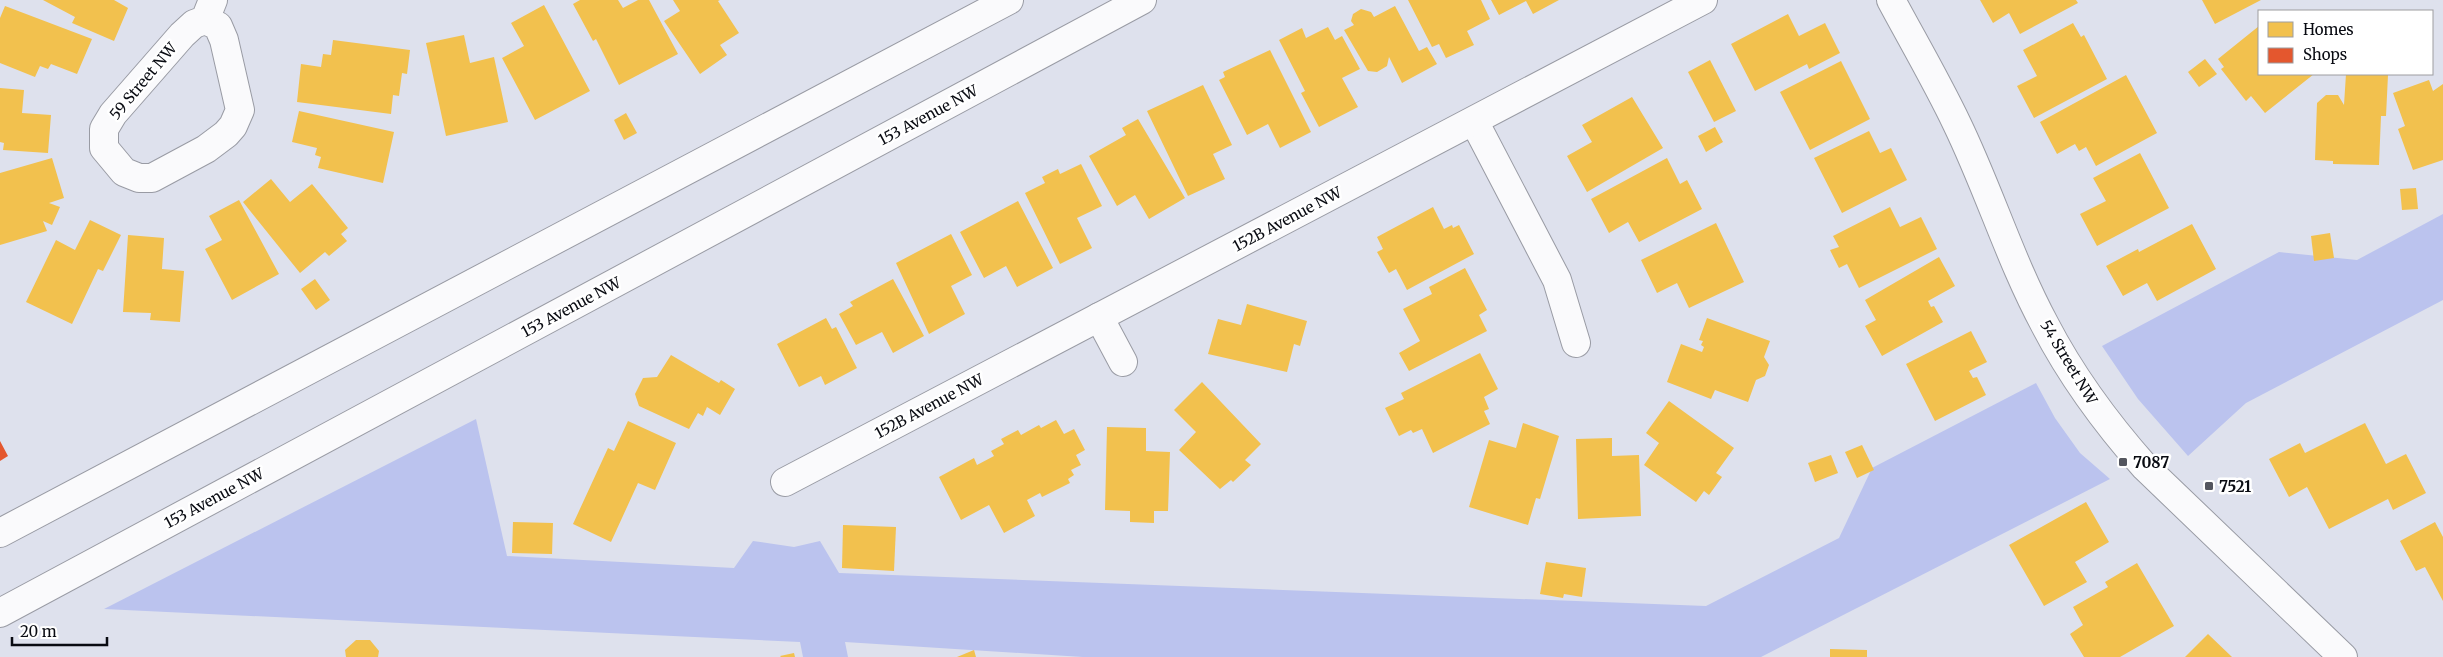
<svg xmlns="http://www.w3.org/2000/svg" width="2443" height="657" font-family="Merriweather,serif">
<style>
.green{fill:#bbc3ee}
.homes{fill:#f2c14e}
.shops{fill:#e4572e}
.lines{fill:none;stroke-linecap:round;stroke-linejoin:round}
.minor-casing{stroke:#999ba4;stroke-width:30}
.tertiary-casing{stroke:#999ba4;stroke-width:30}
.secondary-casing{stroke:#999ba4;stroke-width:30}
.minor{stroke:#fafafc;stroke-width:28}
.tertiary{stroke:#fafafc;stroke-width:28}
.secondary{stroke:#fafafc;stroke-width:28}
.poi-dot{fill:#54565f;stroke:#fff;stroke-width:2}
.labels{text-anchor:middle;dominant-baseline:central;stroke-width:5;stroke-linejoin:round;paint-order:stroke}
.street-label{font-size:15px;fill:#090b12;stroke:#fff}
.poi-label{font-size:15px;font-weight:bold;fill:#090b12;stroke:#fff;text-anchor:start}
</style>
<rect width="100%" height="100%" fill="#dee1ed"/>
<g class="green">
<path d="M2443,214V300L2246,403L2188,456L2138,399L2102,346L2279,252L2357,260Z"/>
<path d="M2036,383L2055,418L2080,453L2110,479L1761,657H1083L845,642L848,657H803L800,642L104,609L476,419L507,556L734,568L753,541L794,547L820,541L839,573L1706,606L1839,538L1872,468Z"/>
</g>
<g class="homes">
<path d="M43,0H114L128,8L114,41L72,23L75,17Z"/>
<path d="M580,0H618L623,8L638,0H649L678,54L619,85L596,39L593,41L573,4Z"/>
<path d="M673,0H720L718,1L739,33L720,45L727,55L700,74L664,21L680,11Z"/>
<path d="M1408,0H1481L1490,19L1467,31L1474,45L1446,58L1439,44L1432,47Z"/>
<path d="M1491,0H1559L1533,14L1526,1L1499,15Z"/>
<path d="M1980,0H2076L2078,3L2020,34L2009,13L1993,23Z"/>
<path d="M2202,0H2261L2215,24Z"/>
<path d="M544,5L590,91L535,120L502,58L524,46L511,23Z"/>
<path d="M5,6L92,39L77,74L51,64L48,69L40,66L35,77L0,63V18Z"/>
<path d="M1395,6L1419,51L1427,47L1437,64L1402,83L1389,57L1387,66L1377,72L1368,71L1344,30L1354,25L1351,21L1353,14L1361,9L1371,12L1374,17Z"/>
<path d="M1788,14L1799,36L1825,23L1840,53L1809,69L1807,64L1755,91L1731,44Z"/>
<path d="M2073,23L2081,37L2084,35L2107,79L2034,118L2017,86L2037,76L2023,50Z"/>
<path d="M2259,26V74H2314L2265,113L2251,96L2246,101L2221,69L2224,67L2218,59Z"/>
<path d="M1328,27L1335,40L1342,36L1360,69L1342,78L1358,107L1319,127L1301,93L1305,91L1279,40L1302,28L1306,38Z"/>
<path d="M464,35L470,63L494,57L508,122L446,136L426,43Z"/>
<path d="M333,40L410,50L407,74L402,73L399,96L393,95L391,114L297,102L301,64L321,67L323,54L331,55Z"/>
<path d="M1270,50L1311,132L1280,148L1268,124L1247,135L1219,80L1225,77L1223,72Z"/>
<path d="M2205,59L2217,74L2199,87L2188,72Z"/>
<path d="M1710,60L1736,111L1714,122L1688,72Z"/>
<path d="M1841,61L1870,119L1810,150L1780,92Z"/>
<path d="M2346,74L2388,75L2386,116H2381L2379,165L2333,164V161L2315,160L2317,103L2326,95H2338L2344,105Z"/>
<path d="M2126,75L2157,133L2096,166L2086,147L2079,151L2075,144L2057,154L2040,122Z"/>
<path d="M2429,80L2433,91L2443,84V160L2413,170L2398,129L2405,126L2393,93Z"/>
<path d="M1203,85L1232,145L1213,154L1225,179L1188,196L1147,111Z"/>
<path d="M0,88L24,90L22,113L51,115L48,153L3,150L4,143L0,142Z"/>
<path d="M1632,97L1663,148L1587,192L1567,156L1592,142L1582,125Z"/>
<path d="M299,111L394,132L383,183L318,168L321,157L315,155L317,148L292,142Z"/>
<path d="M626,113L637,133L624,140L614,120Z"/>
<path d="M1138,119L1185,198L1149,219L1135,195L1117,206L1089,156L1126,135L1122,128Z"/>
<path d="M1715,127L1723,142L1706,152L1698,136Z"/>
<path d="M1869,131L1880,153L1891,148L1907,180L1842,213L1814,158Z"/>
<path d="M2140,153L2169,208L2097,246L2080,214L2106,201L2093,178Z"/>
<path d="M52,158L64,198L49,203L60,207L52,225L43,221L47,231L0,245V173Z"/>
<path d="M1667,158L1680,184L1687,180L1702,209L1639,242L1628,222L1609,233L1591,199Z"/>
<path d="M1081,164L1102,206L1077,218L1092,248L1060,264L1025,193L1045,183L1042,177L1058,169L1060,174Z"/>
<path d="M271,179L290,202L312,184L348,228L341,234L347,241L329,256L325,252L300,273L243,202Z"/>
<path d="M2416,188L2418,209L2402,210L2400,189Z"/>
<path d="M239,200L279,274L232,300L205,249L222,240L209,216Z"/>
<path d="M1018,201L1053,268L1017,287L1006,266L984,278L960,232Z"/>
<path d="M1433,207L1444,229L1452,225L1453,228L1459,225L1474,254L1407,290L1396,269L1389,273L1377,252L1383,249L1377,237Z"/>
<path d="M1890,207L1900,227L1921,217L1937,249L1859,288L1847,264L1839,268L1830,250L1839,247L1833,236Z"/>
<path d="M90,220L121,235L103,271L98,269L72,324L26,302L56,240L75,250Z"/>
<path d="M1716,223L1744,282L1689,308L1677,283L1657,293L1641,260Z"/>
<path d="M2192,224L2216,269L2157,301L2147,283L2123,296L2106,266L2138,249L2139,252Z"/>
<path d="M2330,233L2334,258L2314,261L2311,236Z"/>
<path d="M951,234L972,275L951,286L965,314L929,334L896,263Z"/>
<path d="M128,235L164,238L162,269L184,271L180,322L150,320L151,313L123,312Z"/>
<path d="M1939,257L1955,286L1928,301L1931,307L1934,306L1943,322L1882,356L1865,326L1876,320L1865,300Z"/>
<path d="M1465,268L1487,310L1479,315L1487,331L1409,371L1399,353L1420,341L1403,309L1432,294L1429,287Z"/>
<path d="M315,279L330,300L316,310L301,289Z"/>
<path d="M893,279L924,336L893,353L882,332L856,345L839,314L853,306L850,302Z"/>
<path d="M1247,304L1307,321L1300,346L1294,344L1287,372L1208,354L1218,319L1241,325Z"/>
<path d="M826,318L832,329L836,327L857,368L825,385L821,376L799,387L777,344Z"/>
<path d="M1707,318L1770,341L1764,357L1769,365L1765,376L1756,380L1748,402L1715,390L1711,399L1667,382L1681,344L1702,352L1704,347L1701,345L1703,341L1699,340Z"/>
<path d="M1971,331L1987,362L1969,371L1973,378L1977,377L1986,395L1935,421L1906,364Z"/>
<path d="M1480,353L1498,389L1484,397L1489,409L1484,411L1490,424L1433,453L1422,429L1413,433L1411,430L1399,436L1385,408L1404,399L1401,393Z"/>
<path d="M671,355L719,383L721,380L735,389L720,415L707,407L703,416L698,413L689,429L639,406L635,394L643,378L657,377Z"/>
<path d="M1202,382L1261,444L1245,460L1251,465L1233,482L1231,480L1220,489L1179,450L1196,432L1174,410Z"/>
<path d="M1669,401L1734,448L1716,473L1722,477L1709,495L1704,491L1696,502L1644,465L1659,443L1646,433Z"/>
<path d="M1056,420L1064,434L1074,429L1085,450L1076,455L1081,465L1071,470L1074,475L1068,479L1070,483L1042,497L1040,493L1027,500L1035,516L1004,533L989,505L961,520L939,477L974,458L977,465L994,456L991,451L1004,444L1001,439L1018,430L1021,435L1039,425L1041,428Z"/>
<path d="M628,421L676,443L655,490L638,483L611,542L573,524L608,448L614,451Z"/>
<path d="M1523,423L1559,436L1540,499L1536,498L1528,525L1469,507L1489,440L1516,448Z"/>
<path d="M2365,423L2386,464L2406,454L2426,493L2393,510L2388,499L2329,529L2307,487L2289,497L2269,459L2300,443L2305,453Z"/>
<path d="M1107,427L1146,428V451L1170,452L1168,511H1154V523L1130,522V511L1105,510Z"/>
<path d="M1612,438V456L1639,455L1641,516L1578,519L1576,439Z"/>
<path d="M1862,445L1874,470L1857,478L1845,452Z"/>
<path d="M1831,455L1838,473L1815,482L1808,463Z"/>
<path d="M2086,502L2109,542L2075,562L2087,582L2044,606L2009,545Z"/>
<path d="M513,522L553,523L552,554L512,553Z"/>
<path d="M2435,522L2443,537V601L2425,567L2416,571L2400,541Z"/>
<path d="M843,525L896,527L894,571L842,568Z"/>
<path d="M1546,562L1586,568L1582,597L1564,594L1563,598L1540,594Z"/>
<path d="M2137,563L2174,626L2120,657H2084L2070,634L2083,625L2073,607L2108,587L2105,582Z"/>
<path d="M2208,634L2232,657H2185Z"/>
<path d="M356,640H370L379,651L378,657H346L345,650Z"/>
<path d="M1830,649L1867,650V657H1830Z"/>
<path d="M974,650L976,657H957Z"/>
<path d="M794,653L795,657H781L780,656Z"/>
</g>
<path class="shops" d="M0,441L8,456L0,461Z"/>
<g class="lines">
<g class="minor-casing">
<g id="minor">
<path d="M205,20L218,26L224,40L240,110L233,126L226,134L206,149L152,178H139L124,172L104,148V129L113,114L182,35L194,24L205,20L213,0"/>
<path d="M1474,121L1557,280L1576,343"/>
<path d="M1099,317L1123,362"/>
<path d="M785,482L1703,0"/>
</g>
</g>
<g class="tertiary-casing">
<path id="tertiary" d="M1891,0C1913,41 1937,82 1957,124C1989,190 2010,260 2045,325C2072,377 2106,423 2145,467L2343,657"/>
</g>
<g class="secondary-casing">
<g id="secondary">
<path d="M0,533L1009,0"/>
<path d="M0,613L1142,0"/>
</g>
</g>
<use href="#minor" class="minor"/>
<use href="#tertiary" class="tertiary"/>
<use href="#secondary" class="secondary"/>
</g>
<g class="poi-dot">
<rect x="2118" y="457" width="10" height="10" rx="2.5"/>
<rect x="2204" y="481" width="10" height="10" rx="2.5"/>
</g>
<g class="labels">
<g class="street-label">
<text transform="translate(143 81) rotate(-50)">59 Street NW</text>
<text transform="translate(928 115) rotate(-28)">153 Avenue NW</text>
<text transform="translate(1287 219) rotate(-28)">152B Avenue NW</text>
<text transform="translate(571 307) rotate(-28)">153 Avenue NW</text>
<text transform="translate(2069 362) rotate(59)">54 Street NW</text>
<text transform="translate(929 406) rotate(-28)">152B Avenue NW</text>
<text transform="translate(214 498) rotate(-28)">153 Avenue NW</text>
</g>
<g class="poi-label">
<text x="2133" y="462">7087</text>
<text x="2219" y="486">7521</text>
</g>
</g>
<rect x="2258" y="10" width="175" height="65" fill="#ffffff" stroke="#9d9da0"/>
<rect x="2268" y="22" width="25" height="15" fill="#f2c14e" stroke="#9d9da0"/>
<text x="2303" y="35" font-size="15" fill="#090b12">Homes</text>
<rect x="2268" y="48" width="25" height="15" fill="#e4572e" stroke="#9d9da0"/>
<text x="2303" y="60" font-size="15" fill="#090b12">Shops</text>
<path d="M12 637v8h95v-8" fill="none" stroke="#090b12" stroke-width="2.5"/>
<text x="20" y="637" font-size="15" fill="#090b12" stroke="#ffffff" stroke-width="4" paint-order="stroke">20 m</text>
</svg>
